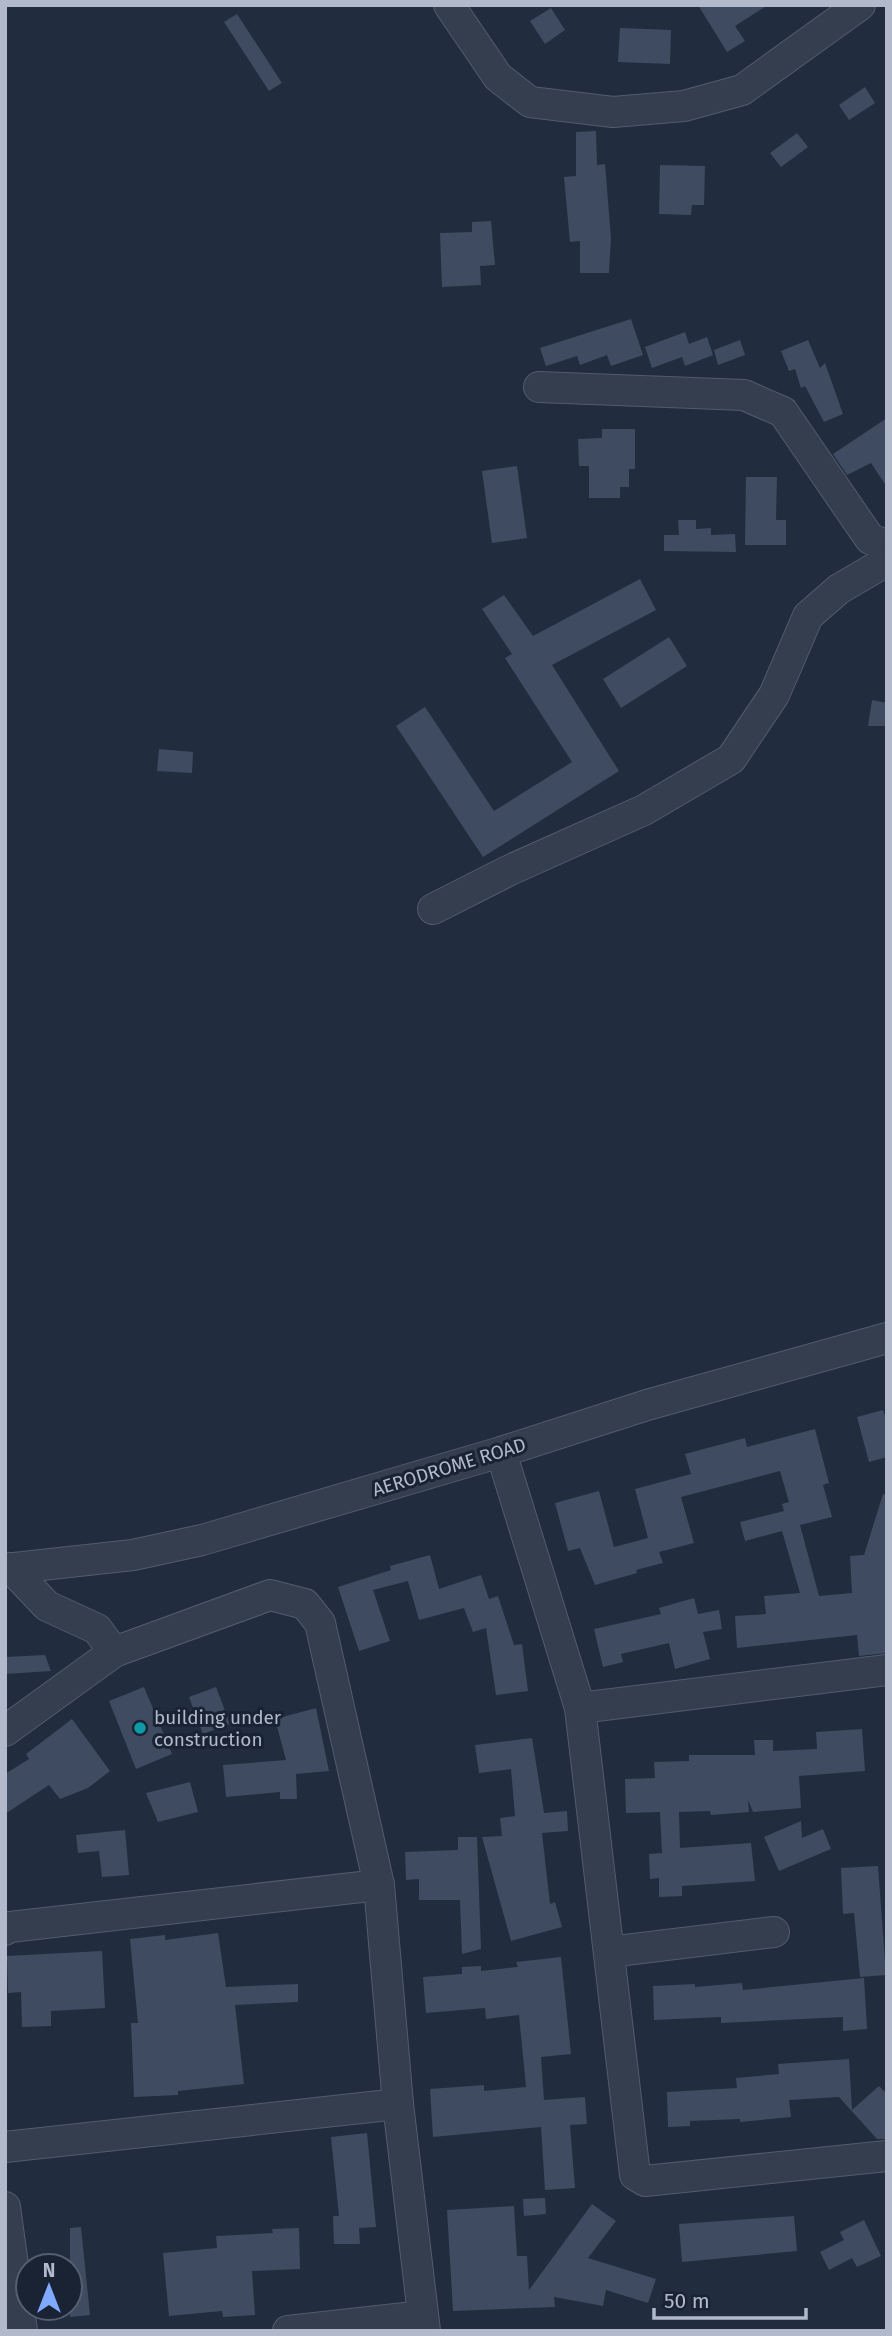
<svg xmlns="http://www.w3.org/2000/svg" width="892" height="2336" font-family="'Fira Sans',sans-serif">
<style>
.building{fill:#3f4b61}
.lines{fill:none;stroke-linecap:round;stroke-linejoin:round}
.minor-casing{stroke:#535c6c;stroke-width:32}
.minor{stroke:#353e4e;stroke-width:30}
.culture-dot{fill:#0f9aa8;stroke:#1a2333;stroke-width:2.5}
.labels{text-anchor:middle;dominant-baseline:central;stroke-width:6;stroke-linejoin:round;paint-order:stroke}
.street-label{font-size:19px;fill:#b1b9ca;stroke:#1a2333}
.poi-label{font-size:19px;fill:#b1b9ca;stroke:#1a2333;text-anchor:start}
</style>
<rect width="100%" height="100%" fill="#212c3e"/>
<g class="building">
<path d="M698,5H768L735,26L745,41L727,52Z"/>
<path d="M551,8L565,30L545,44L530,21Z"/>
<path d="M237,14L282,83L269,91L224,22Z"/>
<path d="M620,28L671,30L670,64L618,62Z"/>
<path d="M865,87L875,103L849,120L839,105Z"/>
<path d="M596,131L597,165L605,164L611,238L609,273H580V241L570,242L564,177L576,176V132Z"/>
<path d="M797,133L808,147L781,167L770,153Z"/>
<path d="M660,165L705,166L704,205H692L691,215L659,214Z"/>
<path d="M491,221L495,265L480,266L481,285L442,287L440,233L472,232V222Z"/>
<path d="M631,319L643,355L611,366L607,355L580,365L577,356L546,366L540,348Z"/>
<path d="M685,332L689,344L707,337L713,355L685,366L682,357L652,368L645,347Z"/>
<path d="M740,340L745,355L718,365L714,350Z"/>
<path d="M808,340L820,368L825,363L843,414L824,422L805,386L801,388L795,369L789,371L781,351Z"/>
<path d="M887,418V487L871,463L847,475L833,454Z"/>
<path d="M602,429H635V469H629V487H620V498H589V466H579L578,439L602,438Z"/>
<path d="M517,466L527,538L492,543L482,471Z"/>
<path d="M746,477H777L776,520H786V545H745Z"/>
<path d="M678,520H696V529L711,528V535L735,534L736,552L664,551V535H679Z"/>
<path d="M640,579L656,610L552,665L619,771L483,857L396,726L425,707L494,811L572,762L505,658L512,654L482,609L504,595L533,636Z"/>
<path d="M669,637L687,666L621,708L603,679Z"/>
<path d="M872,700L887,703V726H868Z"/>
<path d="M159,749L193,752L192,773L157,771Z"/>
<path d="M883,1410L887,1422V1457L869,1462L857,1417Z"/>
<path d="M815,1429L829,1483L823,1485L832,1517L800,1525L819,1596L852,1593L850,1556L864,1555L883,1494L887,1495V1653L859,1656L857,1635L737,1648L735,1616L766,1614L764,1596L800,1593L782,1531L745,1541L740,1522L784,1511L782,1504L789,1502L780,1471L681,1497L694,1543L659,1552L663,1563L636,1570L637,1573L595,1585L580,1548L568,1551L555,1503L599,1491L614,1547L648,1538L635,1489L691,1474L685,1454L745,1438L747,1447Z"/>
<path d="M430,1555L439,1589L481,1575L489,1599L498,1596L514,1645L522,1644L528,1691L496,1695L486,1628L473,1632L464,1608L419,1620L408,1581L373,1590L390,1641L359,1651L338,1587L391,1570L390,1566Z"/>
<path d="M694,1598L698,1614L719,1610L722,1629L703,1632L710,1659L675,1669L669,1643L621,1654L623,1662L603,1667L594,1629L661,1614L659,1608Z"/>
<path d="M45,1655L51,1671L5,1674V1657Z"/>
<path d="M144,1687L172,1754L136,1769L109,1701Z"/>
<path d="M216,1687L230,1724L203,1734L189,1697Z"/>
<path d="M316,1708L329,1771L296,1774L297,1799H280V1792L226,1797L223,1765L286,1760L275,1719Z"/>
<path d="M72,1719L110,1771L88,1788L60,1799L49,1785L5,1814V1774L29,1759L26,1754Z"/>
<path d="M862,1729L865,1771L799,1776L801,1808L753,1812L748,1800L749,1812L711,1815L710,1811L679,1812L680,1848L751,1843L755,1881L682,1886V1896L659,1897V1878L650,1879L649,1854L662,1853L660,1812L626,1813L625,1779L655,1778L654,1762L689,1761V1755H755L754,1740H773V1751L817,1749L816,1732Z"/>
<path d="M532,1738L544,1813L567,1811L568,1831L542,1833L550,1904L555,1902L562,1927L511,1941L482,1837L502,1836L500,1818L515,1816L511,1769L479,1773L475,1745Z"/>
<path d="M190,1782L198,1812L158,1822L146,1793Z"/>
<path d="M801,1821L802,1838L823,1829L831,1849L779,1871L764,1837Z"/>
<path d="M125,1830L129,1875L102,1877L99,1851L78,1853L76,1835Z"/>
<path d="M458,1837H477L481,1949L462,1954L460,1900H419V1879L406,1880L405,1852L458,1850Z"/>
<path d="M878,1866L886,1975L860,1977L854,1913L843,1914L841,1868Z"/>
<path d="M218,1933L226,1987L298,1984V2002L235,2005L244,2084L178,2091V2095L134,2097L131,2023H138L130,1939L165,1935V1940Z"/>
<path d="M102,1951L105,2008L51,2011V2026L22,2027L21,1992L8,1993L7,1956Z"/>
<path d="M561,1957L571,2054L541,2057L544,2100L585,2097L587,2124L570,2125L575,2188L545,2190L541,2127L433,2137L430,2089L484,2085V2091L526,2087L519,2015L486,2019L485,2008L426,2013L423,1977L462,1974V1967L481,1966V1971L518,1967L516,1962Z"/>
<path d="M864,1978L867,2029L843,2031V2017L721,2023V2017L654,2020L653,1986L695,1984V1987L742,1983L743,1990Z"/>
<path d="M849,2059L852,2110L879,2086L887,2094V2139H877L839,2097L789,2100L791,2117L740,2122V2119L690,2121V2126L668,2127L667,2092L737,2088L736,2078L779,2074L778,2064Z"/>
<path d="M367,2133L376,2227L359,2228L360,2244H334L333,2216H339L331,2137Z"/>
<path d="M545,2198L546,2214L524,2216L523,2199Z"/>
<path d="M592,2204L616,2221L588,2258L656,2279L648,2303L606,2290L603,2306L554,2297L555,2307L453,2311L447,2210L514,2206L517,2256H527L529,2290Z"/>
<path d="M794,2216L797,2251L682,2262L679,2224Z"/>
<path d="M864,2220L881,2256L857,2267L852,2258L829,2270L820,2252L844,2240L840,2232Z"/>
<path d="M81,2227L90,2315L70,2317V2228Z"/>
<path d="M299,2228L300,2269L252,2271L255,2315L223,2317L222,2311L169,2316L163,2253L217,2248L216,2236L273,2233L272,2229Z"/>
</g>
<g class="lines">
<g class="minor-casing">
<g id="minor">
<path d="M449,5L498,77L530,102L613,112L684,106L742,90L860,5"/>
<path d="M539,387L744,395L783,412L870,539L887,545"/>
<path d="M433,909L510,870L644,810L731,759L774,695L808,616L839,589L887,561"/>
<path d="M501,1452L580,1708L635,2175L645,2181L887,2156"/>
<path d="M11,1568L47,1606L97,1629L114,1652"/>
<path d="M5,1569L133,1555L202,1540L501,1452L647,1405L887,1338"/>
<path d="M580,1708L887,1670"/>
<path d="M5,1731L114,1652L270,1595L305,1604L320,1623L379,1885L398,2104L425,2331"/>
<path d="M5,1930L10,1927L379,1885"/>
<path d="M609,1952L774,1932"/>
<path d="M5,2147L398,2104"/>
<path d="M5,2207L22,2331"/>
<path d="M288,2331L423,2316"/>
</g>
</g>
<use href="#minor" class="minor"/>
</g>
<circle class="culture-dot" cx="140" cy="1728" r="7"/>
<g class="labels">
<g class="street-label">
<text transform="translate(449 1467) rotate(-17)">AERODROME ROAD</text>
</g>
<g class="poi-label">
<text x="154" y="1717">building under<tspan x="154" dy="22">construction</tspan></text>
</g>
</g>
<rect width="892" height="2336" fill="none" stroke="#b1b9ca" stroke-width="14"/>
<g transform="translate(49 2287)"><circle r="33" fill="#1a2333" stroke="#565f6f" stroke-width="2"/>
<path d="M0-5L12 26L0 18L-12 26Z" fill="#80aaff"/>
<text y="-10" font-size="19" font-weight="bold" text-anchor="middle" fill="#b1b9ca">N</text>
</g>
<path d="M654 2308v10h152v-10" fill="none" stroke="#b1b9ca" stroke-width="3.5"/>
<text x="664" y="2308" font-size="21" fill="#b1b9ca" stroke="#1a2333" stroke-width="5" paint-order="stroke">50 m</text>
</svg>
